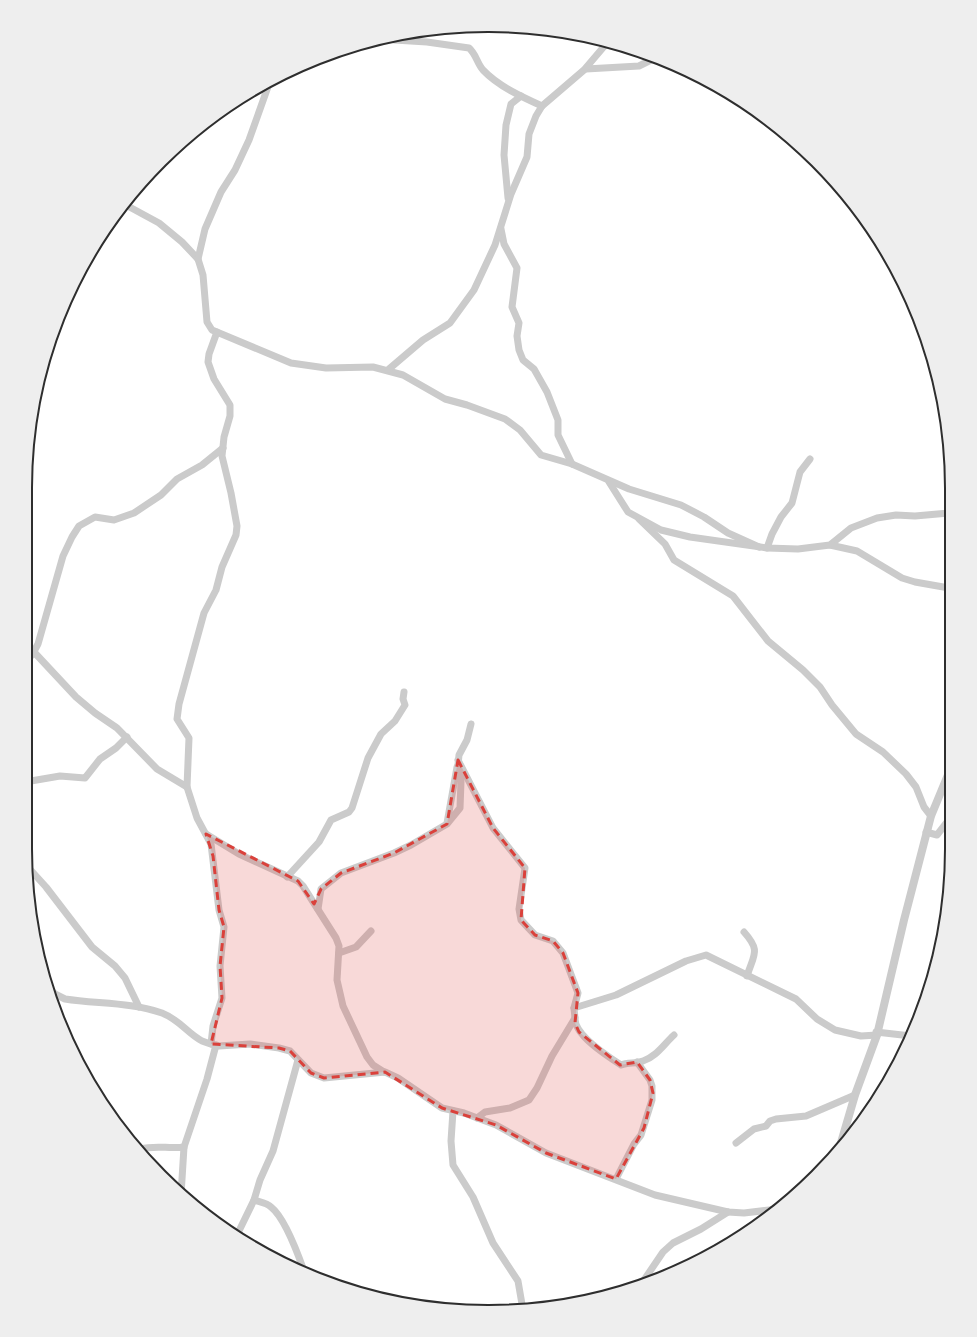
<svg xmlns="http://www.w3.org/2000/svg" width="977" height="1337" font-family="'Public Sans',sans-serif">
<style>
.lines{fill:none;stroke-linecap:round;stroke-linejoin:round}
.minor{stroke:#cbcbcb;stroke-width:7}
.tertiary{stroke:#cbcbcb;stroke-width:8}
.marked{fill:#da413b;fill-opacity:0.2;stroke:#da413b;stroke-width:3;stroke-dasharray:8 5;stroke-linejoin:round}
.rim{fill:none;stroke:#2e2e2e;stroke-width:2}
</style>
<rect width="100%" height="100%" fill="#fff"/>
<g class="lines">
<g class="minor">
<path d="M390,37L394,40L427,42L469,48C476,54 477,63 483,70C498,86 522,97 542,106"/>
<path d="M586,69L639,66L655,58"/>
<path d="M508,198L504,155L506,125L511,104L521,96"/>
<path d="M124,204L159,223L182,242L198,259L203,275L207,322L212,330L291,363L326,368L373,367L403,375L445,399L467,405L505,419L520,430L541,455L572,464L629,489L681,505L704,517L728,533L759,547"/>
<path d="M501,229L504,244L517,268L512,307L519,323L517,336L519,350L523,360L534,369L547,392L558,420V435L572,464"/>
<path d="M198,259L205,229L221,192L235,170L249,140L270,81"/>
<path d="M389,369L423,340L450,323L474,290L495,245L511,194L527,157L529,134L536,116L542,106L584,70L607,43"/>
<path d="M609,482L628,512L661,530L690,537L767,548L798,549L830,545L851,528L877,518L896,515L915,516L949,513"/>
<path d="M639,519L665,544L674,560L733,596L768,641L803,670L820,687L832,705L856,734L883,752L906,774L916,787L924,807L931,816"/>
<path d="M830,545L857,551L902,578L915,582L949,588"/>
<path d="M767,548L772,534L781,517L792,503L800,472L810,459"/>
<path d="M34,652L76,697L95,713L117,728L157,769L187,787L197,818L211,844L219,910L224,927L220,966L222,998L213,1026L211,1044"/>
<path d="M25,661L32,655L38,644L63,556L72,537L79,526L95,517L114,520L134,513L161,495L177,479L202,465L223,448"/>
<path d="M458,760L493,828L525,868L519,909L521,920L535,935L553,941L563,953L578,993L574,1008L575,1018L552,1056L537,1088L529,1100L510,1108L485,1112L477,1118"/>
<path d="M25,782L60,776L85,778L100,759L116,748L127,737"/>
<path d="M187,787L189,738L177,719L179,704L204,613L216,590L222,567L236,535L237,526L231,493L222,456L224,437L230,416V405L214,379L208,362L209,354L217,332"/>
<path d="M447,823L457,767"/>
<path d="M926,832L937,835L951,817"/>
<path d="M206,834L239,854L298,881L303,886L336,938L339,946L337,980L343,1006L367,1057L373,1065L384,1072"/>
<path d="M27,866L46,887L92,947L115,966L125,978L139,1007"/>
<path d="M287,877L319,842L331,820L349,812L352,808L368,758L381,734L395,721L405,705L403,699L404,692"/>
<path d="M318,909L321,889L341,873L394,853L411,845L447,824L460,808L461,781L458,765L459,755L467,740L471,724"/>
<path d="M744,932C761,951 754,954 747,976"/>
<path d="M339,953L356,947L371,931"/>
<path d="M47,987L55,994L65,999C97,1004 131,1002 162,1013C180,1020 187,1033 202,1041C207,1043 213,1045 219,1046L250,1044L279,1048L290,1051L311,1073L324,1078L385,1072L398,1078L442,1108L464,1113L496,1125L546,1153L655,1195L728,1212L744,1213L778,1209"/>
<path d="M574,1008L616,995L686,961L706,955L796,999L817,1019L835,1030L861,1036L877,1035"/>
<path d="M575,1018C574,1035 607,1056 621,1065C628,1062 636,1064 643,1061C656,1057 664,1044 674,1035"/>
<path d="M876,1032L911,1036"/>
<path d="M453,1111L451,1141L453,1165L473,1197L493,1243L518,1281L523,1310"/>
<path d="M736,1143L754,1129L766,1126L770,1121L776,1119L806,1116L855,1095"/>
<path d="M141,1149C154,1145 170,1149 184,1147"/>
<path d="M616,1179L634,1144L641,1135L652,1100V1086L650,1080L637,1062"/>
<path d="M181,1195L184,1147L207,1079L216,1045"/>
<path d="M254,1200C260,1202 267,1203 271,1207C285,1218 298,1254 304,1271"/>
<path d="M238,1233L254,1200L260,1180L273,1151L298,1060"/>
<path d="M642,1283L663,1252L673,1243L701,1229L728,1212"/>
</g>
<path class="tertiary" d="M838,1153L855,1095L877,1035L904,920L931,816L950,770"/>
</g>
<path class="marked" d="M458,760L493,828L525,868L521,920L535,935L553,941L563,953L578,993L575,1023L579,1032L620,1065L637,1062L650,1080L653,1093L644,1128L616,1179L546,1153L496,1125L442,1108L385,1072L324,1078L311,1073L290,1051L279,1048L211,1044L222,998L220,966L224,927L219,910L213,856L206,834L298,881L314,904L321,889L341,873L394,853L447,824Z"/>
<path d="M0 0H977V1337H0ZM488 32H489A456 456 0 0 1 945 488V849A456 456 0 0 1 489 1305H488A456 456 0 0 1 32 849V488A456 456 0 0 1 488 32Z" fill="#eee" fill-rule="evenodd"/>
<path class="rim" d="M488 32H489A456 456 0 0 1 945 488V849A456 456 0 0 1 489 1305H488A456 456 0 0 1 32 849V488A456 456 0 0 1 488 32Z"/>
</svg>
